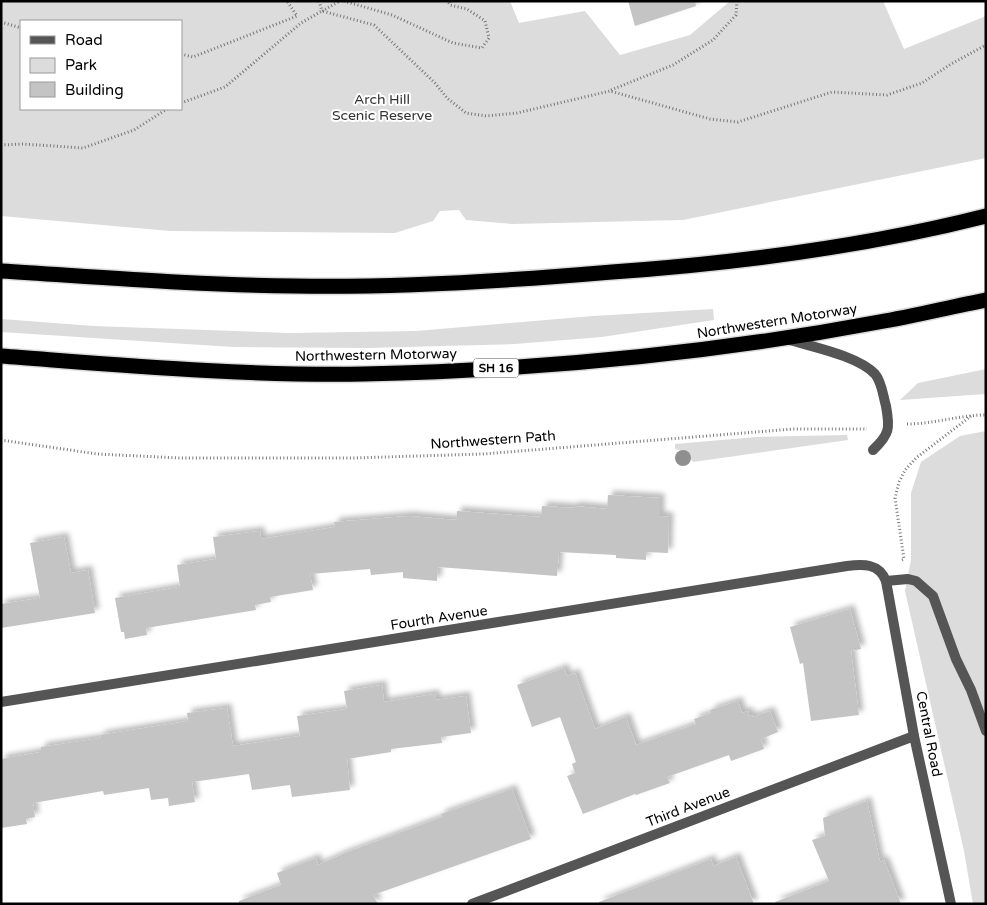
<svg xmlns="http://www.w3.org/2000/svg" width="987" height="905" font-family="'Varela Round',sans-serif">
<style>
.green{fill:#dcdcdc;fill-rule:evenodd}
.building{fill:#c4c4c4;filter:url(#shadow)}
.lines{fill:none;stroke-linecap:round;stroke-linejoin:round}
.highway-casing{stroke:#dbdbdb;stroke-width:18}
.path{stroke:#777;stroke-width:3;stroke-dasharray:1 2.5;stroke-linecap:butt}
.lane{stroke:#555;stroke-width:10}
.street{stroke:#555;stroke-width:10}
.highway{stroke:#000;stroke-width:15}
.tree{fill:#8f8f8f}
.labels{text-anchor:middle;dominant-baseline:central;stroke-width:4;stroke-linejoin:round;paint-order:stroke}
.shield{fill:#fff;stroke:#4c4c4c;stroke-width:1}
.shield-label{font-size:12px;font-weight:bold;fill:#000}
.park-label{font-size:14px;fill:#333;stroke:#fff}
.street-label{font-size:14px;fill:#000;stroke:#fff}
</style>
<defs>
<filter id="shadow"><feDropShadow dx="4.5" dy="-4.5" stdDeviation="2.5" flood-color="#0004"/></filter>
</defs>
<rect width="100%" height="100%" fill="#fff"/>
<g class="green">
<path d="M1,1H510L519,23L585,11L620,55L690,35L730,1H883L904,49L986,16V158L683,220L512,224L466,220L459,210L440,211L433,221L395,233L170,231L1,216ZM181,21V109H21V21Z"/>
<path d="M713,309L714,320L602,337L515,344L369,348L233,347L1,332V319L94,326L289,333L416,331L593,316Z"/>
<path d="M986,369V394L900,400L918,383Z"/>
<path d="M986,431V904H973L964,851L905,591L911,560V493L921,462L960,436Z"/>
<path d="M847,435L848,440L693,462L684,451L675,449V444L756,437Z"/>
</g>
<g class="building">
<path d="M628,1H695L696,6L635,26Z"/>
<path d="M608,495L660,498V516L669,517L668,553L646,552V560L616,558V555L559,552L557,576L438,567L437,581L403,578V572L371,575L370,569L310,574L313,590L270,597L271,602L255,605L256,610L146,628L147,635L125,639L124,632H121L115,598L180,587L177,565L216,559L213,537L260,531L261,539L335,527L334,522L409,516L456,520L457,511L541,517L542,506L574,508V506L607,509Z"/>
<path d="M64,537L71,573L88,570L95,613L1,628V604L40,598L30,543Z"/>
<path d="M850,609L861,649L851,651L859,715L811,721L803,663L800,664L790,627Z"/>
<path d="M564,668L567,676L575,673L595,729L626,717L636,745L696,724L694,719L711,713L710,710L738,701L742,713L748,711L749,716L752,715L753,717L770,711L778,732L761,739L764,749L731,761L729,755L667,777L670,783L636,795L635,794L583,814L567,776L575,773L572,764L576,762L560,717L532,727L517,685Z"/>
<path d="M382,685L384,702L435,694L436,700L466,696L471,733L441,737L442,743L391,749V752L347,759L350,790L292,797L290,785L252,790L249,774L192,782L195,802L169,806L168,798L151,800L149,788L104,795L103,791L33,803L35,817L26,819L27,824L1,828V759L41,752V747L101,738L100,735L188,721L187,713L227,708L233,746L300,736L297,716L347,709L344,691Z"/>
<path d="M512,789L531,839L373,895L378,904H239V901L281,885L277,873L316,858L318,865L345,853L442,817L441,814Z"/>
<path d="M867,801L880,862L884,860L901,904H776L775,902L829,881L812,840L825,836L823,818Z"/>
<path d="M736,857L754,904H599V902L711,859L713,866Z"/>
</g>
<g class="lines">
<g class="highway-casing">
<g id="highway">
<path d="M1,271C99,277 196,285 294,286C400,288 507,281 612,272C738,263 864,247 986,216"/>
<path d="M1,356C122,365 243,376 364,374C536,370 709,354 879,322C914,316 950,307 986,300"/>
</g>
</g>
<g class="path">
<path d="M319,1L322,11L340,1"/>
<path d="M344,1L392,15L453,43L482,48L489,38L485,21L467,9L450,5L448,1"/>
<path d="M1,22L21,28"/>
<path d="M181,54L193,57L297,16L287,1"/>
<path d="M611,90L673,65L713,40L736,15L737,1"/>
<path d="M181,103L225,87L301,23L322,11L374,25L435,83L447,98L466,113L486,116L517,113L610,91L710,119L738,122L832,92L887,95L922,83L951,64L986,45"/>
<path d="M1,145L23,144L83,148L134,130L167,109"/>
<path d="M907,424C934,424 959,415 986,415"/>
<path d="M1,440L97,454L180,458H353L483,454L793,429H867"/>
<path d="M902,560L904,559L895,498L899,482L905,470L916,458L971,416"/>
</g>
<g class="lane">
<path d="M790,340C813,347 858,356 875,374C882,382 883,396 886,406C890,428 890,434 873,450"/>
<path d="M886,581L908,579L916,581L933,596L956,659L971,690L986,731"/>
</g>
<g class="street">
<path d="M1,702L847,566C863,564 879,563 886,581L914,736L951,904"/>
<path d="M472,904L914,736"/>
</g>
<use href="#highway" class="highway"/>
</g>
<circle class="tree" cx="683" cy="458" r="8"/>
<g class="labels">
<rect class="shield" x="473.5" y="358.5" width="45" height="19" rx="4"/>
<g class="shield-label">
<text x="496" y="368">SH 16</text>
</g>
<g class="park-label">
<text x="382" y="99">Arch Hill<tspan x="382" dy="16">Scenic Reserve</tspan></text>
</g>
<g class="street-label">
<text transform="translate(777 321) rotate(-9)">Northwestern Motorway</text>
<text transform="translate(376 355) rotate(-1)">Northwestern Motorway</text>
<text transform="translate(493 440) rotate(-4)">Northwestern Path</text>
<text transform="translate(439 618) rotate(-9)">Fourth Avenue</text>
<text transform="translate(929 734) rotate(79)">Central Road</text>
<text transform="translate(688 807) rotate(-21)">Third Avenue</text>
</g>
</g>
<rect width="987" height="905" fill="none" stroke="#000000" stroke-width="5"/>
<rect x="20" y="20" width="162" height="90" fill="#ffffff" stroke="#999999"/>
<rect x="30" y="36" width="25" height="8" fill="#555555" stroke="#999999"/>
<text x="65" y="45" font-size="15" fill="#000000">Road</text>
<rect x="30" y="58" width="25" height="15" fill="#dcdcdc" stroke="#999999"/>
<text x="65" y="70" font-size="15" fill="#000000">Park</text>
<rect x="30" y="82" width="25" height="15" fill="#c4c4c4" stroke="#999999"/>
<text x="65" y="95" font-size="15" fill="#000000">Building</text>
</svg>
